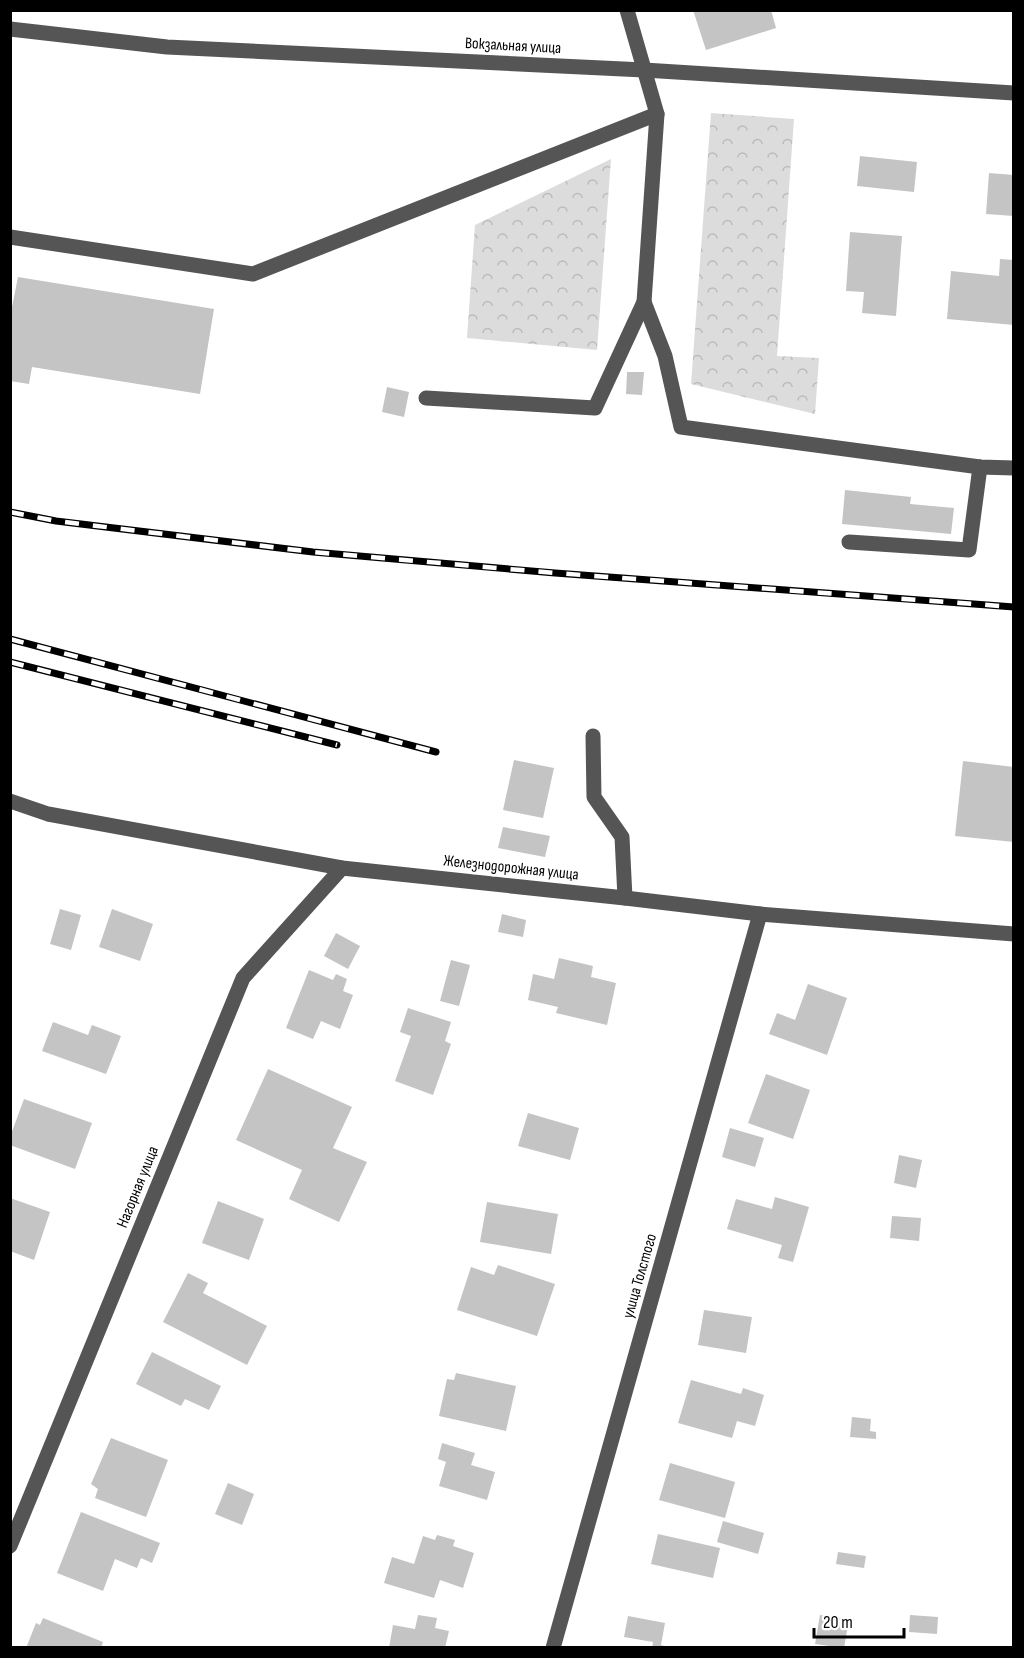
<svg xmlns="http://www.w3.org/2000/svg" width="1024" height="1658" font-family="'Sofia Sans Condensed',sans-serif">
<style>
.forest{fill:url(#forest-crowns)}
.building{fill:#c4c4c4}
.lines{fill:none;stroke-linecap:round;stroke-linejoin:round}
.minor{stroke:#555;stroke-width:15}
.rail-casing{stroke:#000;stroke-width:7}
.rail{stroke:#fff;stroke-width:4.5;stroke-dasharray:14;stroke-linecap:butt}
.labels{text-anchor:middle;dominant-baseline:central;stroke-width:5;stroke-linejoin:round;paint-order:stroke}
.street-label{font-size:16px;fill:#000;stroke:#fff}
</style>
<defs>
<pattern id="forest-crowns" width="20" height="18" patternUnits="userSpaceOnUse" patternTransform="scale(1.5)"><rect width="20" height="18" fill="#dcdcdc"/><path d="M2 6a3 3 0 1 1 6 0M12 15a3 3 0 1 1 6 0" fill="none" stroke="#bbb"/></pattern>
</defs>
<rect width="100%" height="100%" fill="#fff"/>
<g class="forest">
<path d="M711,113L794,119L777,356L819,358L815,414L691,384Z"/>
<path d="M611,159L597,350L467,338L475,225Z"/>
</g>
<g class="building">
<path d="M693,10H771L776,28L706,50Z"/>
<path d="M860,156L917,162L914,192L857,186Z"/>
<path d="M989,173L1014,175V216L986,214Z"/>
<path d="M850,232L902,236L896,316L862,313L864,292L846,291Z"/>
<path d="M1000,259L1014,260V325L947,319L951,271L999,276Z"/>
<path d="M18,277L214,309L200,394L32,367L29,384L10,381V317Z"/>
<path d="M627,372H644L642,395L626,394Z"/>
<path d="M387,387L409,392L404,417L382,412Z"/>
<path d="M845,490L911,497L910,504L954,508L951,534L842,524Z"/>
<path d="M514,760L554,768L543,818L503,810Z"/>
<path d="M963,761L1014,767V842L955,836Z"/>
<path d="M503,827L550,836L545,857L498,848Z"/>
<path d="M60,909L81,915L71,950L50,944Z"/>
<path d="M112,909L153,924L140,961L99,947Z"/>
<path d="M502,914L526,920L523,937L498,932Z"/>
<path d="M336,933L360,946L348,969L324,956Z"/>
<path d="M559,958L593,966L591,977L616,983L607,1025L556,1013L558,1007L528,1000L533,974L554,979Z"/>
<path d="M451,960L470,965L459,1006L440,1001Z"/>
<path d="M309,970L333,980L336,974L347,979L343,991L353,995L340,1029L321,1021L313,1039L286,1028Z"/>
<path d="M808,984L847,998L827,1055L769,1034L777,1013L795,1020Z"/>
<path d="M408,1008L451,1022L445,1041L451,1044L433,1095L395,1081L411,1036L400,1032Z"/>
<path d="M53,1022L88,1035L92,1025L121,1036L106,1074L42,1051Z"/>
<path d="M268,1069L352,1107L333,1148L367,1162L339,1222L289,1199L302,1170L236,1140Z"/>
<path d="M766,1074L810,1090L793,1139L748,1123Z"/>
<path d="M24,1099L92,1123L75,1169L10,1145V1137Z"/>
<path d="M528,1113L579,1128L570,1160L518,1146Z"/>
<path d="M730,1128L764,1138L755,1167L722,1157Z"/>
<path d="M899,1155L922,1160L916,1188L894,1183Z"/>
<path d="M775,1197L809,1207L793,1262L778,1258L782,1245L727,1229L736,1199L772,1209Z"/>
<path d="M10,1198L50,1212L34,1260L10,1251Z"/>
<path d="M218,1201L264,1219L249,1260L202,1243Z"/>
<path d="M487,1202L558,1214L551,1254L480,1242Z"/>
<path d="M892,1216L921,1218L919,1241L890,1238Z"/>
<path d="M498,1265L555,1284L537,1336L457,1310L471,1267L494,1275Z"/>
<path d="M188,1273L208,1283L203,1293L267,1326L247,1365L163,1322Z"/>
<path d="M704,1310L752,1317L746,1353L698,1345Z"/>
<path d="M152,1352L221,1386L209,1410L185,1399L181,1406L136,1384Z"/>
<path d="M456,1373L516,1386L506,1431L439,1416L447,1379L454,1380Z"/>
<path d="M691,1380L741,1394L743,1388L764,1395L755,1426L737,1421L732,1438L678,1423Z"/>
<path d="M852,1417L871,1419L870,1431L876,1432V1439L850,1437Z"/>
<path d="M111,1438L168,1460L146,1517L95,1498L98,1489L91,1484Z"/>
<path d="M442,1443L475,1453L471,1465L495,1472L487,1500L439,1486L446,1462L438,1459Z"/>
<path d="M670,1463L735,1482L725,1518L659,1500Z"/>
<path d="M228,1483L254,1494L242,1525L215,1514Z"/>
<path d="M81,1512L160,1543L152,1563L141,1558L137,1568L115,1559L103,1591L57,1573Z"/>
<path d="M723,1521L764,1533L758,1554L717,1542Z"/>
<path d="M658,1534L720,1548L713,1578L651,1564Z"/>
<path d="M437,1535L455,1540L453,1546L474,1553L463,1588L440,1580L434,1598L384,1583L392,1557L414,1564L423,1536L435,1540Z"/>
<path d="M838,1552L866,1556L864,1568L836,1564Z"/>
<path d="M418,1615L437,1618L435,1628L449,1631L445,1648H389L393,1625L415,1629Z"/>
<path d="M820,1615L849,1619L844,1648L815,1644Z"/>
<path d="M910,1615L938,1617L937,1634L909,1632Z"/>
<path d="M628,1616L665,1623L661,1645L671,1648H652L653,1642L624,1637Z"/>
<path d="M43,1618L103,1642L101,1648H26L36,1623L40,1625Z"/>
</g>
<g class="lines">
<g class="minor">
<path d="M10,29L167,47L644,70L1014,93"/>
<path d="M10,237L253,274L657,114"/>
<path d="M644,302L665,356L681,427L980,467L1014,468"/>
<path d="M426,398L595,408L644,302L657,114L627,10"/>
<path d="M849,542L969,550L980,467"/>
<path d="M593,736L594,797L622,837L625,898"/>
<path d="M10,801L48,814L342,868L625,898L760,914L1014,934"/>
<path d="M10,1546L243,978L342,868"/>
<path d="M553,1648L760,914"/>
</g>
<g class="rail-casing">
<g id="rail">
<path d="M10,512L56,521L313,552L555,573L1014,607"/>
<path d="M10,639L436,752"/>
<path d="M10,662L337,745"/>
</g>
</g>
<use href="#rail" class="rail"/>
</g>
<g class="labels">
<g class="street-label">
<text transform="translate(513 46) rotate(3)">Вокзальная улица</text>
<text transform="translate(511 868) rotate(6)">Железнодорожная улица</text>
<text transform="translate(138 1187) rotate(-68)">Нагорная улица</text>
<text transform="translate(640 1276) rotate(-74)">улица Толстого</text>
</g>
</g>
<rect width="1024" height="1658" fill="none" stroke="#000000" stroke-width="24"/>
<path d="M814 1628v9h90v-9" fill="none" stroke="#000000" stroke-width="3"/>
<text x="823" y="1628" font-size="18" fill="#000000" stroke="#ffffff" stroke-width="4.5" paint-order="stroke">20 m</text>
</svg>
